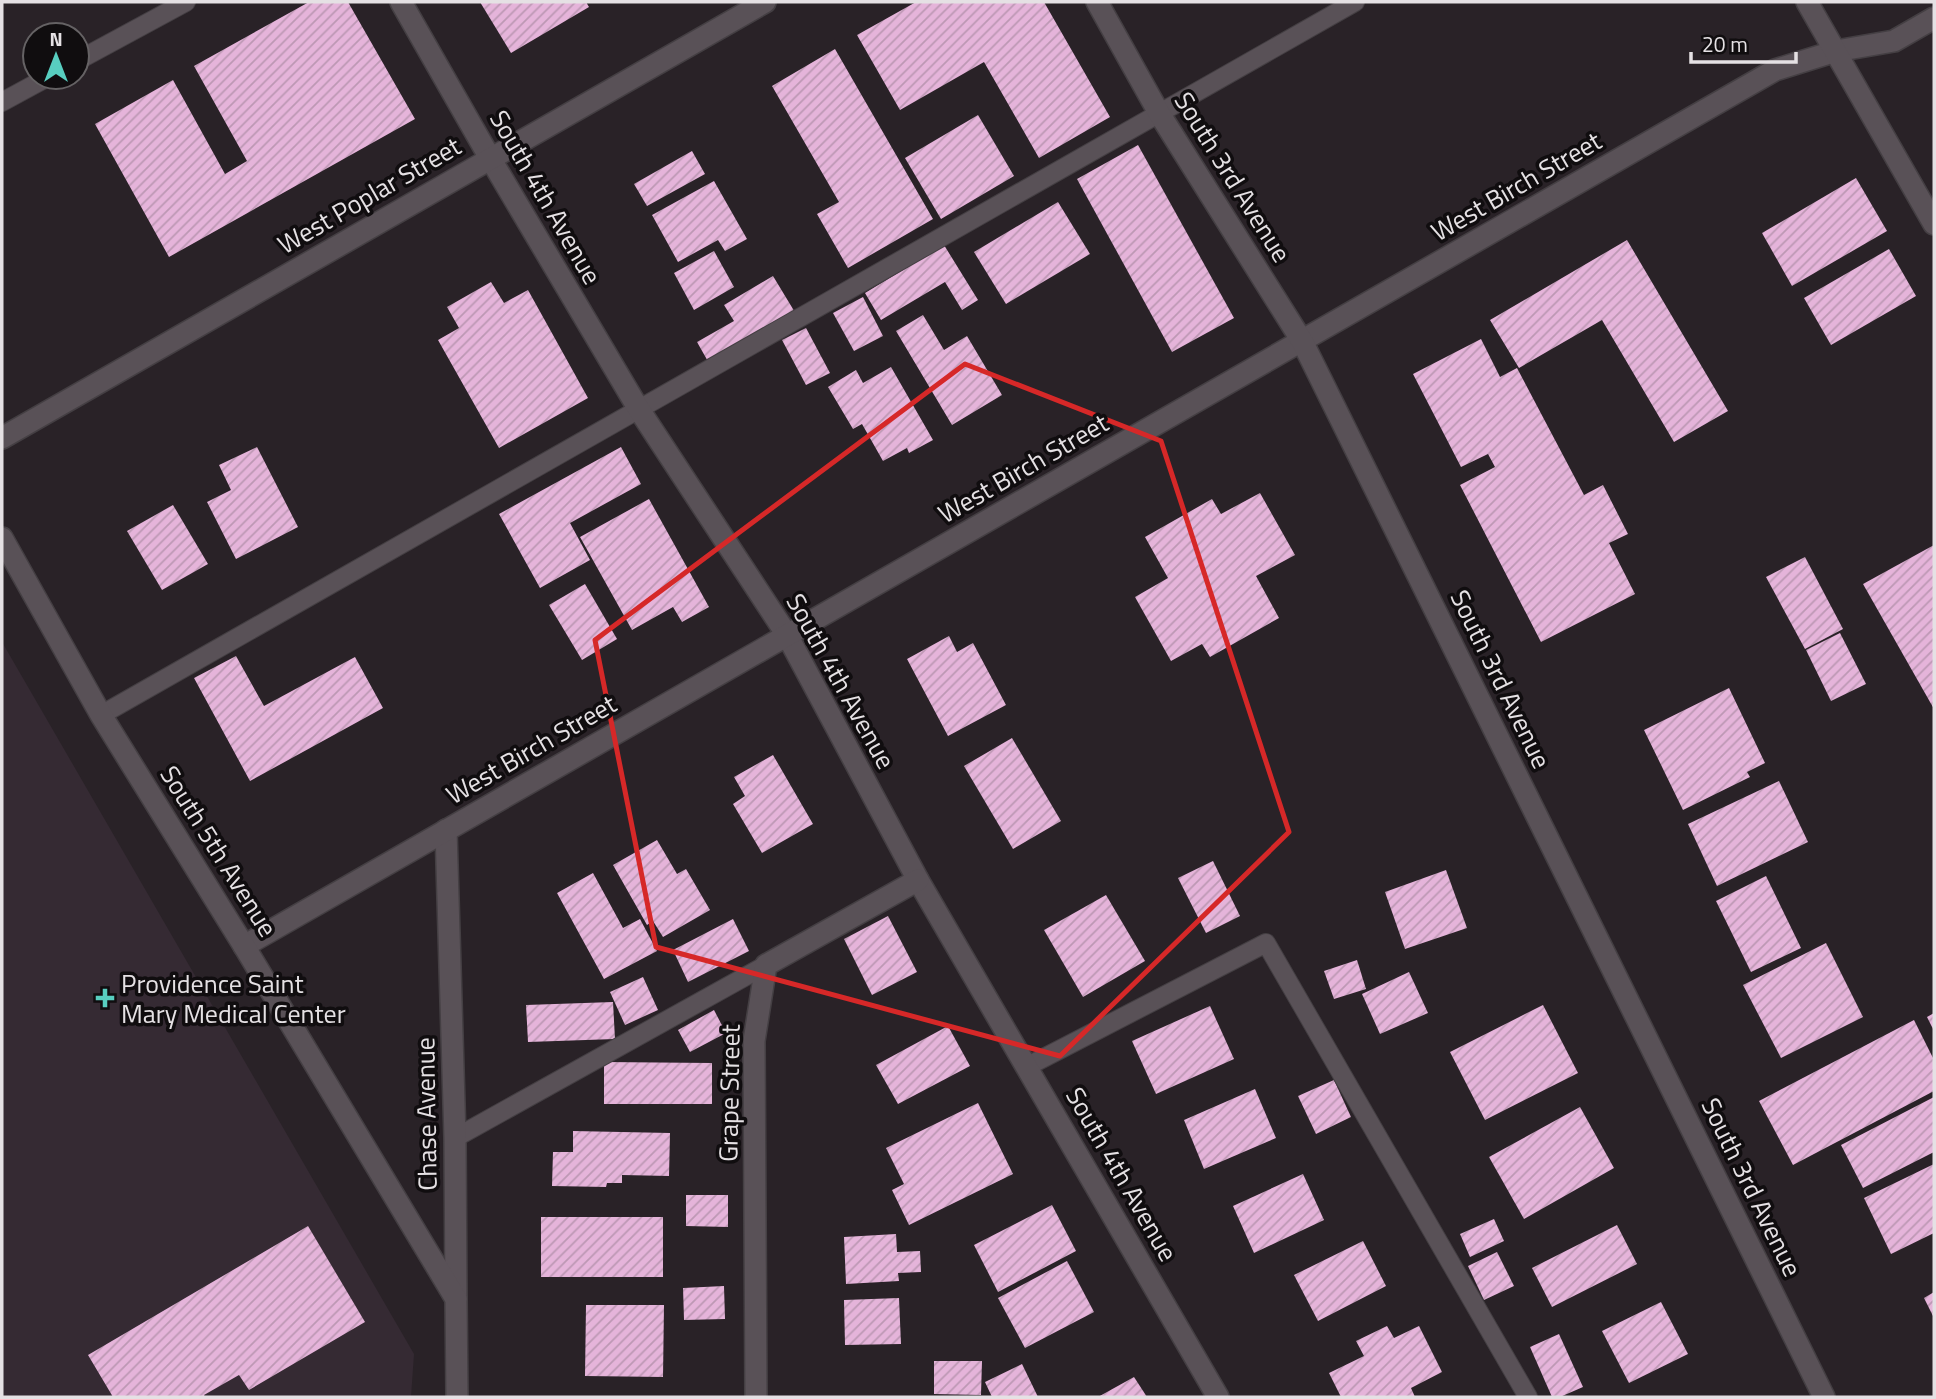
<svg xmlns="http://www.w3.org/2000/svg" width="1936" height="1399" font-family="'Titillium Web',sans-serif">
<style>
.built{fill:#352a33}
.building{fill:url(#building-hatch)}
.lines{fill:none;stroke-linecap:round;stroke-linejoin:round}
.lane-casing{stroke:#443f43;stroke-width:20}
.street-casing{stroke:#443f43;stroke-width:24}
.secondary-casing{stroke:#443f43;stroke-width:24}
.lane{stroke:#595157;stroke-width:18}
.street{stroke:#595157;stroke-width:21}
.secondary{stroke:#595157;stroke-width:21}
.marked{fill:none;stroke:#d62828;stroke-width:5;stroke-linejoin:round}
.poi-dot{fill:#58cec0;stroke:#100d0f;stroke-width:2.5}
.labels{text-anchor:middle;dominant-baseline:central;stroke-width:7;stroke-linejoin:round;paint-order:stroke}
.street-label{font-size:26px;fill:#e5e1e4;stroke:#100d0f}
.poi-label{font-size:26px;fill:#e5e1e4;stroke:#100d0f;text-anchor:start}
</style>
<defs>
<pattern id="building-hatch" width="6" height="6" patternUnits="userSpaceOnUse" patternTransform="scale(1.75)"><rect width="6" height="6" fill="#e5b4da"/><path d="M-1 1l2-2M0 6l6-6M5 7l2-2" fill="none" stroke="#bd98b4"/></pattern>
</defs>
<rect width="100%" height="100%" fill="#292227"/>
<path class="built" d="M2,642L414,1354L411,1397H2Z"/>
<g class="building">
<path d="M309,2H348L415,119L169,257L95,124L173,80L225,174L247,161L194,66Z"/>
<path d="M480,2H586L589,7L511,53Z"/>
<path d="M916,2H1044L1110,117L1039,158L984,62L900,110L857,35Z"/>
<path d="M835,49L933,219L848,268L817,214L839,202L772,86Z"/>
<path d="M978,115L1014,176L941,219L905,158Z"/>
<path d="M1138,145L1234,318L1172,352L1077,179Z"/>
<path d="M692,151L705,174L647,206L634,184Z"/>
<path d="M1856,178L1887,231L1792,286L1762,233Z"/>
<path d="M714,181L747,239L725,251L718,240L678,262L652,215Z"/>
<path d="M1058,202L1090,254L1006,304L974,252Z"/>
<path d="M1627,240L1728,411L1674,442L1602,320L1519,368L1490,320Z"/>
<path d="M944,245L978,300L962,310L945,282L881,320L865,293Z"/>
<path d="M1889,249L1916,296L1831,345L1804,298Z"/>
<path d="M714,251L734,287L694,310L674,273Z"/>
<path d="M773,276L796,314L710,365L697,342L734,321L724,305Z"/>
<path d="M491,282L504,303L528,290L588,398L499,448L438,340L459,328L447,307Z"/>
<path d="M863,297L883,336L854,351L833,313Z"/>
<path d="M923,315L944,350L967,336L1002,395L952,425L896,331Z"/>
<path d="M806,328L830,373L806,385L782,340Z"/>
<path d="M1481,339L1500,377L1517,368L1584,495L1603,485L1628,534L1609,543L1635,594L1541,642L1460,485L1495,467L1488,454L1461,467L1413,374Z"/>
<path d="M891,367L933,440L909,453L907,448L883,461L862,424L853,429L828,387L856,370L863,383Z"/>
<path d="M257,447L298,527L236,559L207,502L231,490L219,465Z"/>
<path d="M621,447L641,484L570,523L590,560L540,588L499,514Z"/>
<path d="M1260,493L1295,555L1256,576L1279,618L1210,657L1202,644L1171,661L1135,597L1168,578L1145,537L1212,499L1221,514Z"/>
<path d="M649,499L709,607L682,622L673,607L632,630L580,537Z"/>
<path d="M173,505L208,564L162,590L127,531Z"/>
<path d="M1934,545V709L1863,584Z"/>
<path d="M1805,557L1843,629L1805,649L1766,577Z"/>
<path d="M585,584L617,639L582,660L549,605Z"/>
<path d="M1840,633L1866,684L1831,701L1806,650Z"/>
<path d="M949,636L957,652L973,643L1006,705L948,736L907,659Z"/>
<path d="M236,656L264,706L355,657L383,708L250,781L194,678Z"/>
<path d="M1729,688L1765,763L1747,772L1750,777L1683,810L1644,730Z"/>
<path d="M1012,738L1061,821L1013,849L964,766Z"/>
<path d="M773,755L813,824L762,853L733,804L745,796L734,777Z"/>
<path d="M1779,781L1808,842L1717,886L1688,824Z"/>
<path d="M657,840L677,874L686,869L710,910L663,937L653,921L647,925L613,865Z"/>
<path d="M1213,861L1240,916L1206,933L1178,878Z"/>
<path d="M1446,870L1467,928L1405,949L1385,892Z"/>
<path d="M593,873L623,928L640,919L657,951L604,979L557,893Z"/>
<path d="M1766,876L1801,948L1751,972L1716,901Z"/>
<path d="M1106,895L1145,961L1083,997L1044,930Z"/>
<path d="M888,916L917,972L872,995L844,939Z"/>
<path d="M733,919L749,951L688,982L673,950Z"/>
<path d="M1826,943L1863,1017L1781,1058L1743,985Z"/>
<path d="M1357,960L1366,989L1334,999L1324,971Z"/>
<path d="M1409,972L1428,1013L1380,1034L1362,994Z"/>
<path d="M643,977L658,1010L625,1025L610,992Z"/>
<path d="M613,1002L615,1039L528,1042L526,1005Z"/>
<path d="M1543,1005L1578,1073L1485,1120L1450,1052Z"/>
<path d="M1210,1006L1234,1059L1156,1094L1132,1041Z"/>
<path d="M714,1010L726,1033L690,1052L678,1030Z"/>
<path d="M1934,1013V1031L1927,1017Z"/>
<path d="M1914,1020L1934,1060V1091L1793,1165L1759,1101Z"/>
<path d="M948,1026L970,1066L898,1104L876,1065Z"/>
<path d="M604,1062L712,1063V1104H604Z"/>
<path d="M1334,1080L1351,1117L1316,1134L1298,1096Z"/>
<path d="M1255,1089L1276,1138L1204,1169L1184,1120Z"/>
<path d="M1934,1097V1152L1863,1188L1841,1145Z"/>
<path d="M978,1103L1013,1174L909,1225L892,1190L904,1184L886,1148Z"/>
<path d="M1580,1107L1614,1168L1524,1219L1489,1157Z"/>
<path d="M573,1131L670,1133L669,1176L622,1175V1183H607L606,1187L552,1186L553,1152H573Z"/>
<path d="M1934,1164V1233L1891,1254L1864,1198Z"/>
<path d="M1303,1174L1324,1220L1254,1253L1233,1206Z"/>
<path d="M686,1195H728V1227L686,1226Z"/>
<path d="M1052,1205L1076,1251L998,1292L974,1245Z"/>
<rect x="541" y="1217" width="122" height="60"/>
<path d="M1494,1219L1504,1241L1470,1257L1460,1234Z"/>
<path d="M1617,1225L1637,1264L1552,1307L1532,1268Z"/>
<path d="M308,1226L365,1322L249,1390L239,1375L204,1395L205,1397H113L88,1355Z"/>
<path d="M896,1234L897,1252L920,1251L921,1272L898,1273L899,1281L846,1284L844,1237Z"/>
<path d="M1363,1241L1386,1286L1318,1321L1294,1275Z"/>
<path d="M1497,1252L1514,1286L1484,1300L1468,1266Z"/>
<path d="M1067,1261L1094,1312L1025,1348L998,1298Z"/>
<path d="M724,1286L725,1319L684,1320L683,1288Z"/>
<path d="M1934,1292V1318L1924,1298Z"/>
<path d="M899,1298L901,1344L845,1345L844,1300Z"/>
<path d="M1661,1302L1688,1354L1629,1383L1602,1331Z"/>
<path d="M586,1305H664L663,1377L585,1376Z"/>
<path d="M1387,1326L1394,1338L1419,1326L1442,1372L1411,1388L1415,1397H1341L1329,1373L1364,1356L1356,1341Z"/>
<path d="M1559,1334L1583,1387L1560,1397H1552L1530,1347Z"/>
<path d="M934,1361H982L981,1395L934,1394Z"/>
<path d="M1022,1364L1038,1397H992L985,1382Z"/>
<path d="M1134,1377L1147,1397H1098Z"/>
</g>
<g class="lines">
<g class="lane-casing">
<g id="lane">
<path d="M77,61L186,2"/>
<path d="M2,102L48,77"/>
<path d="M101,715L1355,2"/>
<path d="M1028,1066L1266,943L1528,1397"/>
<path d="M455,1138L766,965"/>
</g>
</g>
<g class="street-casing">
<g id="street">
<path d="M490,158L638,408L787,635L918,880L1218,1397"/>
<path d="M446,830L455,1138L456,1299"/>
<path d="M244,946L1775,70L1836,51L1894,41L1934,18"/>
<path d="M756,1397L754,1041L766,965L918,880"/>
</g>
</g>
<g class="secondary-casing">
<g id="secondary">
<path d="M401,2L490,158"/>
<path d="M1097,2L1159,113L1302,341L1824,1397"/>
<path d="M1807,2L1934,224"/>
<path d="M2,438L765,2"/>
<path d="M2,538L101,715L244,946L456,1299L457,1397"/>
</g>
</g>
<use href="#lane" class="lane"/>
<use href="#street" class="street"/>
<use href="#secondary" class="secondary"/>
</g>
<path class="marked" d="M965,364L1161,441L1289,832L1060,1056L656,947L595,640Z"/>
<path class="poi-dot" d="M101.5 987.5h7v7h7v7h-7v7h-7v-7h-7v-7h7z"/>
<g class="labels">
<g class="street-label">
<text transform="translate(1233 177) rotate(58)">South 3rd Avenue</text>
<text transform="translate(1516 186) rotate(-30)">West Birch Street</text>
<text transform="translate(369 195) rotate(-30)">West Poplar Street</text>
<text transform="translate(546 197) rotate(60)">South 4th Avenue</text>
<text transform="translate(1023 468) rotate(-30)">West Birch Street</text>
<text transform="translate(1501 679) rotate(64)">South 3rd Avenue</text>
<text transform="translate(841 681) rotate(61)">South 4th Avenue</text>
<text transform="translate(531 749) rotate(-30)">West Birch Street</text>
<text transform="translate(219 851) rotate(58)">South 5th Avenue</text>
<text transform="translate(729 1093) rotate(-89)">Grape Street</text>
<text transform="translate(426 1114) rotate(-91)">Chase Avenue</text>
<text transform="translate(1122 1174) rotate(60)">South 4th Avenue</text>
<text transform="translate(1752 1187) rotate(64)">South 3rd Avenue</text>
</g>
<g class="poi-label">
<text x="121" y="983">Providence Saint<tspan x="121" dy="30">Mary Medical Center</tspan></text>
</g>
</g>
<rect width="1936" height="1399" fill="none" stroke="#e5e1e4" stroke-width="7"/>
<g transform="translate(56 56)"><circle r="33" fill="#100d0f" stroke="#656264" stroke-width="2"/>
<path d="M0-5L12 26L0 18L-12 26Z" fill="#58cec0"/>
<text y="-10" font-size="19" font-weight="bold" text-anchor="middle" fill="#e5e1e4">N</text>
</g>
<path d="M1691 52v10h105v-10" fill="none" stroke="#e5e1e4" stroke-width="3.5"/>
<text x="1702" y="52" font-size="21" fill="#e5e1e4" stroke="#100d0f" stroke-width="5" paint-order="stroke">20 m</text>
</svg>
